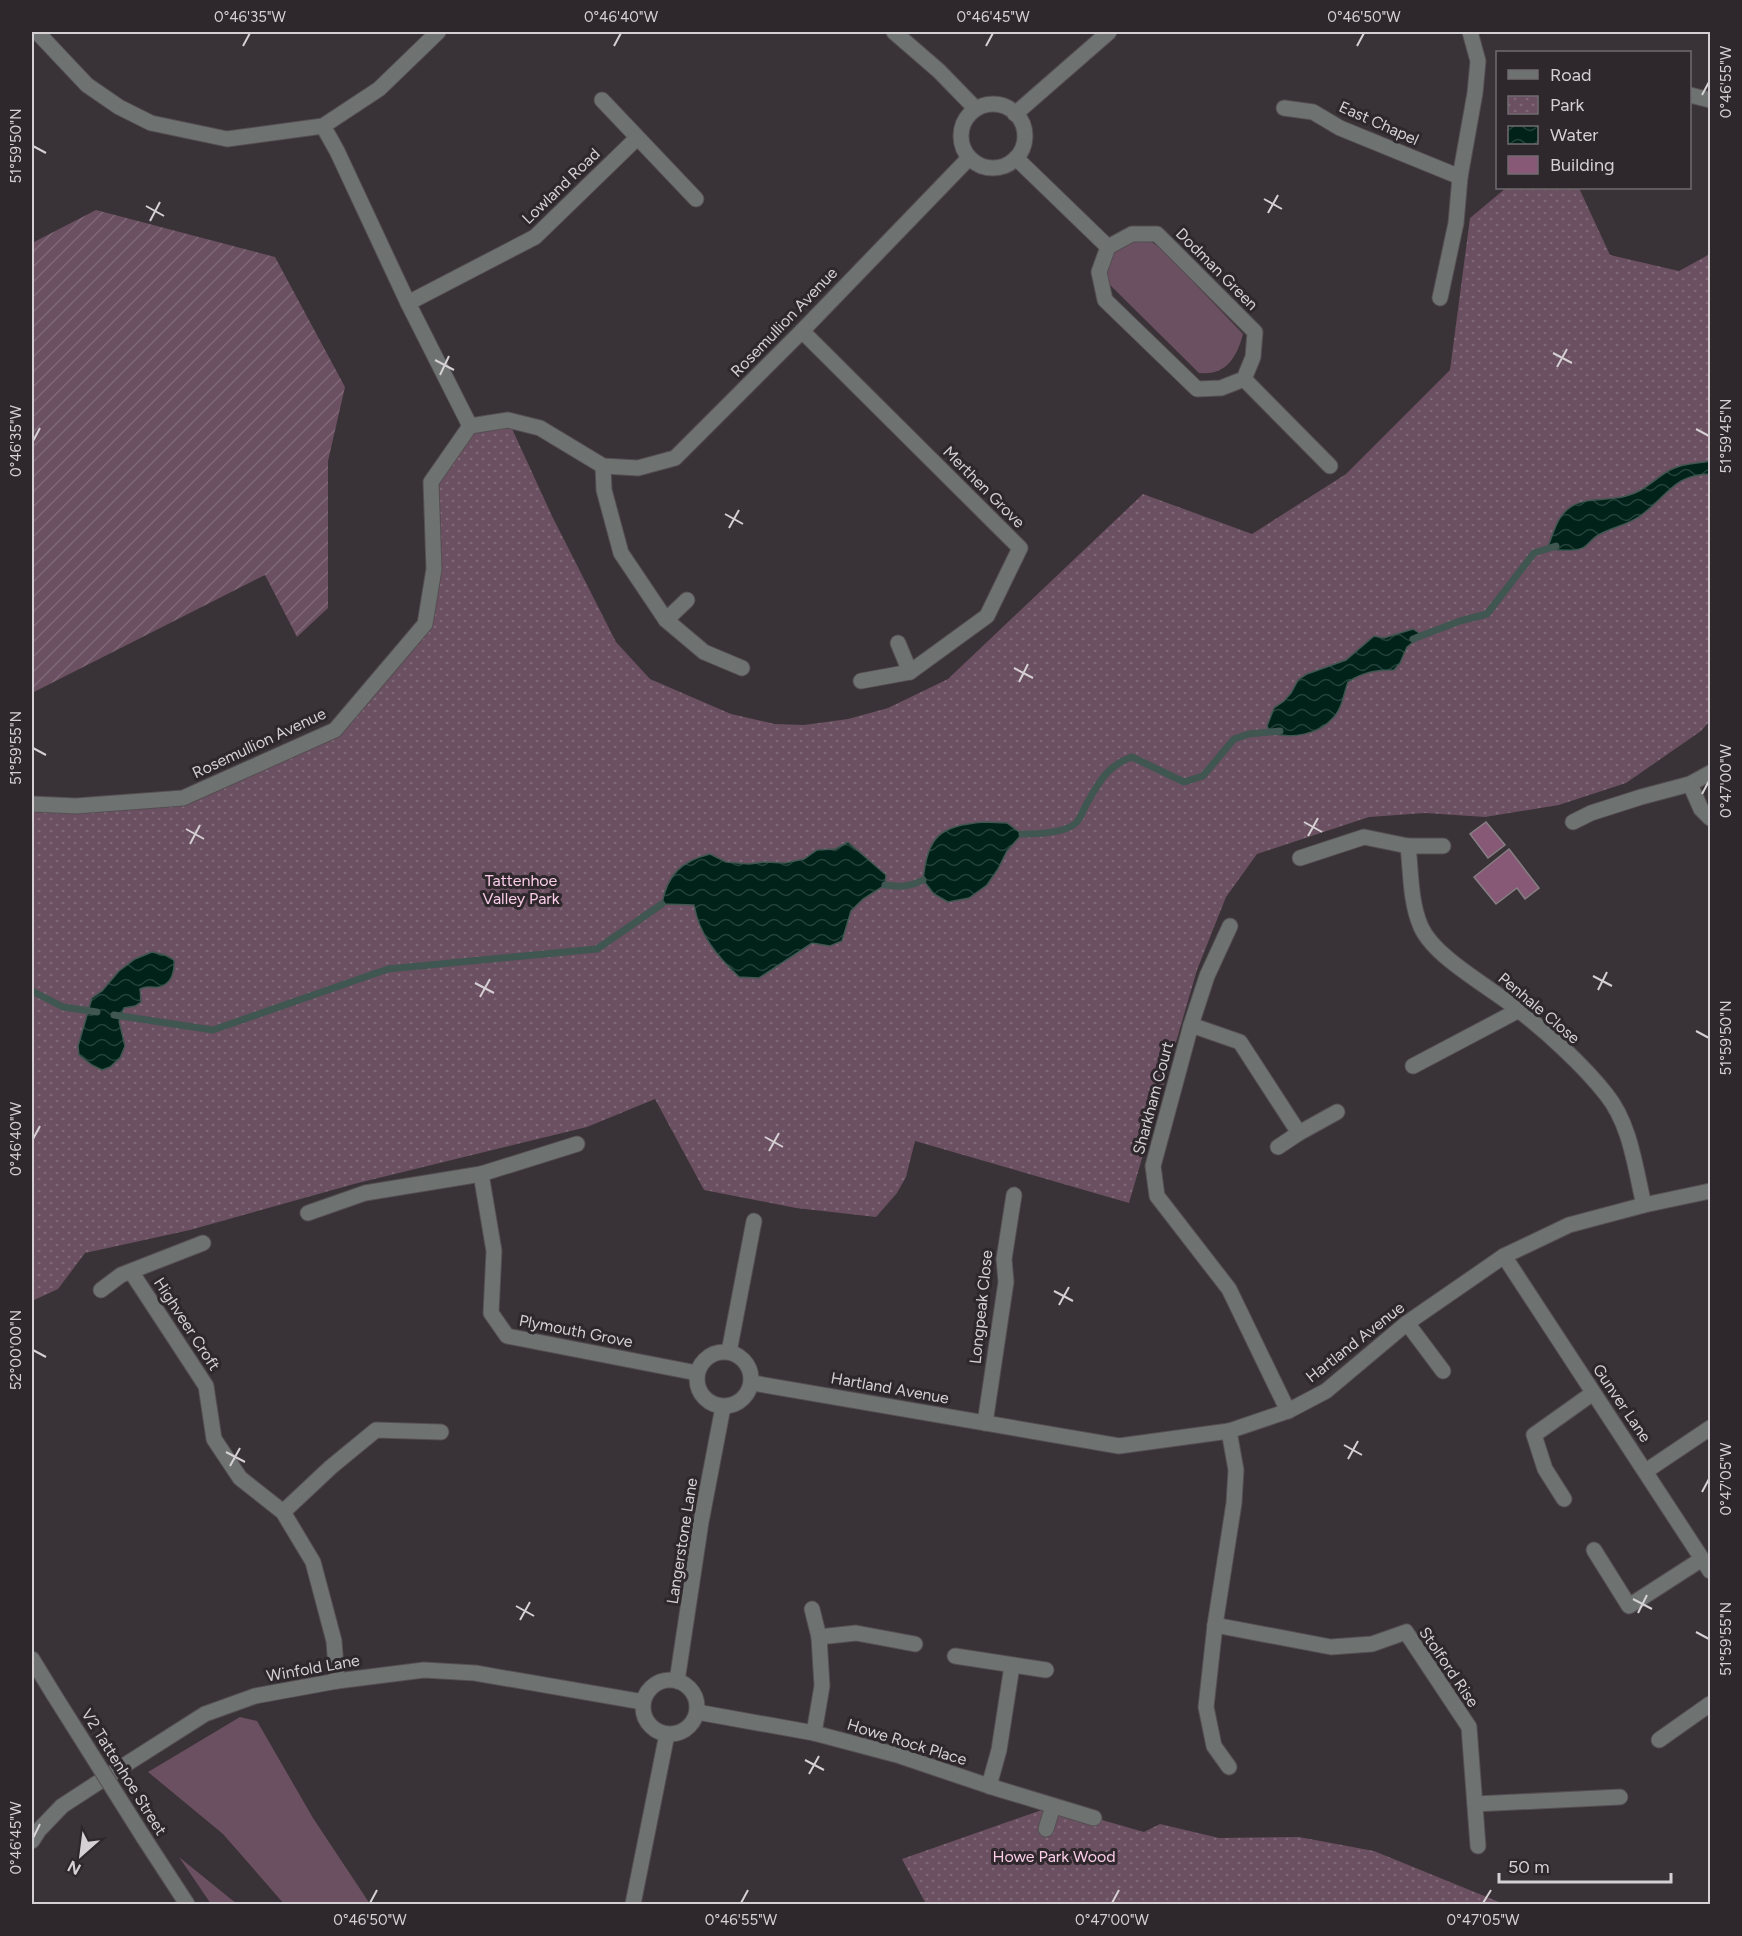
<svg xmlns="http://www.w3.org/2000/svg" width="1742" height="1936" font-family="Figtree,sans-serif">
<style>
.grass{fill:#6b5061}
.park{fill:url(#park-dots)}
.garden{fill:url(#garden-furrows)}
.water{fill:url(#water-waves);stroke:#405650;stroke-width:1.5}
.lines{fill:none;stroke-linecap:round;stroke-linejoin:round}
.stream{stroke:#405650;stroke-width:7}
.building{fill:#885977;stroke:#867f83;stroke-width:1.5}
.minor-casing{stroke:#554e52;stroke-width:17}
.minor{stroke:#6e7271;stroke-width:15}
.minor-bridge-casing{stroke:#554e52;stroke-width:17;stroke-linecap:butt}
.minor-bridge{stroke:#6e7271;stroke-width:15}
.ticks{fill:none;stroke:#d4d0d3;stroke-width:2}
.labels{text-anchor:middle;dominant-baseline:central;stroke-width:6;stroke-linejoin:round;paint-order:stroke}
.street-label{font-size:16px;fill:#d4d0d3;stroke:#2e282c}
.park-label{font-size:16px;fill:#fbcde9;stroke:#2e282c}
.neatline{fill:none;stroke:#d4d0d3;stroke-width:2}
.ticks-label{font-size:15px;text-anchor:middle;fill:#d4d0d3}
</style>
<defs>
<pattern id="park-dots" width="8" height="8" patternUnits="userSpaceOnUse" patternTransform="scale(1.5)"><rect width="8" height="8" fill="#6b5061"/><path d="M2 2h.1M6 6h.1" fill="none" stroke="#7f6877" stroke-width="1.8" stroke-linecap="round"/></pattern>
<pattern id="garden-furrows" width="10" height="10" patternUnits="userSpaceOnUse" patternTransform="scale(1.5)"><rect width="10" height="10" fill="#6b5061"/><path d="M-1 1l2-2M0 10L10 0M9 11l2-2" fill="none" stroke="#7f6877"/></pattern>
<pattern id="water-waves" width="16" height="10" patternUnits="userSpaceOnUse" patternTransform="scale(1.5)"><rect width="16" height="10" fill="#002218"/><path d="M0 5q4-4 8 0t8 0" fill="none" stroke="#244139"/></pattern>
</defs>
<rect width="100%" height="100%" fill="#393236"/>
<g class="grass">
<path d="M1146,238L1162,249L1243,334C1237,357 1226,376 1199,373L1106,281C1102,250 1119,243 1146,238Z"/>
<path d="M240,1717L257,1721L313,1818L370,1904H284L223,1834L148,1772Z"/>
<path d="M179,1857L237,1904H211Z"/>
</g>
<g class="park">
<path d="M1506,188H1579L1610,255L1679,271L1710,254V721L1701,731L1626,783L1559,805L1485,817L1425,813L1369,817L1257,854L1226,897L1197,970L1129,1203L915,1141L906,1177L897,1193L876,1217L796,1208L704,1190L655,1099L587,1127L354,1184L190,1230L85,1253L58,1289L32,1301V804L183,798L335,730L425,624L431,482L470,426L508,420L552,516L616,642L650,679L731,714L775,724L804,725L848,719L888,708L948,679L1143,494L1252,534L1346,474L1450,370L1470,218Z"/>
<path d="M1053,1806L1144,1832L1160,1824L1219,1838L1299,1837L1374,1851L1504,1904H926L902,1859Z"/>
</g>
<path class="garden" d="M96,210L275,257L345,387L328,461V608L297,637L265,575L32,693V243Z"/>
<g class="water">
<path d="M1710,461V474C1674,475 1670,493 1644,513C1628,527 1607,527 1594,538C1587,544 1586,549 1575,550C1566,551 1556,550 1547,549C1554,533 1556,516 1572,506C1588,497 1609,501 1626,496C1644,492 1655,478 1670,470C1683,463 1696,464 1710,461Z"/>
<path d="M1413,629L1422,635L1407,647L1400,663L1394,670C1376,670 1363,672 1348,682C1344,693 1342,709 1333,718C1318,735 1292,739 1271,733L1267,726L1274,708L1284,701L1291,693L1298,680L1307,674L1346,660L1374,636L1384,638Z"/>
<path d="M984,822L1007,823L1022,834L1007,851L998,869L987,885L969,898L948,902L934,894L923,880C928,835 940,826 984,822Z"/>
<path d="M848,842L886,875L885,885L863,899L851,911L842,941L830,946L812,943L759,978L739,977C718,957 699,935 694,905L662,904C667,874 682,861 710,854L726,862L749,864L765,862L785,863L804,859L817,850L835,849Z"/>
<path d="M152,952L165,955L174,960C175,971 172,984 159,987C152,988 147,985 140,989L141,1002L135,1006L124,1008L119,1021L125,1046L120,1058L110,1067L102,1070L92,1065L79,1055L78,1046L92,998L102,991L119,971L135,959Z"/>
</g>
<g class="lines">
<g class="stream">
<path d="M1413,639L1460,621L1487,614L1534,553L1556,546"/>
<path d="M1022,834C1037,834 1065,833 1076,823C1080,819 1083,811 1085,807C1098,784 1106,766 1132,757L1184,782L1203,776L1234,739L1249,734L1280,731"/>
<path d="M885,885C899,887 910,887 923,880"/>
<path d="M32,991L63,1007L97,1012"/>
<path d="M114,1015L213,1030L388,969L597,949L662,904"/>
</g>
</g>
<g class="building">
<path d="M1486,822L1505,845L1488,858L1470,834Z"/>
<path d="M1509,849L1539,888L1525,899L1517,888L1496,904L1474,877Z"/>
</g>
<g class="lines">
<g class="minor-casing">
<g id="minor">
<path d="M37,32L87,85L119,107L151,123L227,139L323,126L379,89L438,32"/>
<path d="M894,32L939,71L976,109"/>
<path d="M1690,95L1710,100"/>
<path d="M602,100L696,199"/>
<circle cx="993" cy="136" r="32"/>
<path d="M1284,108L1313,112L1340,128L1460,177L1475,93L1478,61L1470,32"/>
<path d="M1015,114L1109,32"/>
<path d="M323,126L337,151L408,303L470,426"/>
<path d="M1016,158L1108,247L1132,234H1157L1255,332L1253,357L1244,379L1221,388L1197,389L1105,300L1099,272L1108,247"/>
<path d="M1440,298L1456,223L1460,177"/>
<path d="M408,303L535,237L637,138"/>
<path d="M802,331L1020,548L987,616L910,672L861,681"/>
<path d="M1244,379L1330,466"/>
<path d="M603,466L604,490L621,553L666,620L704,652L742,668"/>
<path d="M666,620L687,600"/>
<path d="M898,643L910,672"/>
<path d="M1690,784L1701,809L1710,818"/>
<path d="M32,804L76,806L183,798L335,730L425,624L434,569L431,482L470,426L508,420L540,428L603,466L638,468L675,458L802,331L969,158"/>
<path d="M1573,822L1591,813L1641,797L1690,784L1710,773"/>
<path d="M1408,846C1411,872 1410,902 1421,927C1435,958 1490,987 1517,1009C1547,1032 1583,1065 1606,1094C1631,1125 1635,1168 1644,1205"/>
<path d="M1300,858L1364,837L1408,846H1443"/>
<path d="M1191,1025L1207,976L1230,926"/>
<path d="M1413,1066L1519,1010"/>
<path d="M1278,1147L1299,1133L1337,1112"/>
<path d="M481,1174L494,1251L491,1313L507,1336L697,1373"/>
<path d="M308,1213L365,1193L481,1174L577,1144"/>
<path d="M1504,1256L1710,1571"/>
<path d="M132,1273L206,1386L214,1439L240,1478L283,1512L313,1562L334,1641L337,1681"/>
<path d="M101,1290L121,1275L203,1243"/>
<path d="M1407,1323L1443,1371"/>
<circle cx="724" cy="1379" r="27"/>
<path d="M729,1352L754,1221"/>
<path d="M753,1383L1119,1446L1229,1431L1288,1411L1326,1391L1407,1323L1504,1256L1569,1225L1644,1205L1710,1191"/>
<path d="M1288,1411L1229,1289L1157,1196L1153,1166L1191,1025L1240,1042L1299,1133"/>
<path d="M985,1423L1006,1282L1004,1259L1014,1195"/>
<path d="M1646,1471L1710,1428"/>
<path d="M1564,1499L1545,1469L1534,1435L1593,1393"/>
<path d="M283,1512L331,1467L376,1430L441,1432"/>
<path d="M1594,1550L1629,1606L1702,1559"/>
<path d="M812,1609L819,1637"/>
<path d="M1215,1625L1331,1647L1372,1644L1406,1632L1469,1727L1478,1846"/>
<path d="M955,1656L1046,1670"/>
<path d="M32,1659L54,1695"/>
<circle cx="670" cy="1707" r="27"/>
<path d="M677,1681L701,1522L723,1407"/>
<path d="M697,1712L814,1733L897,1755L989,1786L1094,1818"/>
<path d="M814,1733L822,1686L819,1637L856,1633L915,1644"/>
<path d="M1659,1740L1710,1704"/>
<path d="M1229,1767L1214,1746L1206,1707L1215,1625L1234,1503L1236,1470L1229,1431"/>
<path d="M989,1786L999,1750L1012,1666"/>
<path d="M1475,1804L1620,1797"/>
<path d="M1046,1829L1053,1806"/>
<path d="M144,1838L187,1904"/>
<path d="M32,1841L39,1830L62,1806L128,1763L205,1714L255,1696L337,1681L424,1670L475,1673L643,1702"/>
<path d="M633,1904L667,1734"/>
</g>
</g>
<use href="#minor" class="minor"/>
<g class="minor-bridge-casing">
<path id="minor-bridge" d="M54,1695L144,1838"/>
</g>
<use href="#minor-bridge" class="minor-bridge"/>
</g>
<path class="ticks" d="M243,46L250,33M614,46L621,33M986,46L993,33M1357,46L1364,33M1702,95L1709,82M33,146L46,153M1264,199L1282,209M146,206L164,216M1268,213L1278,195M150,221L160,202M1553,353L1572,363M435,360L454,370M1557,367L1567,349M440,375L449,356M1696,429L1709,436M33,441L40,428M725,514L743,524M729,528L739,510M1014,668L1033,678M1019,682L1028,664M33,748L46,755M1702,794L1709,781M1304,822L1322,832M186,829L204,839M1308,836L1318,818M190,844L200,825M1593,976L1612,986M475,983L494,993M1598,990L1607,972M480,997L490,979M1696,1031L1709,1038M765,1137L783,1147M33,1139L40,1126M769,1151L779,1133M1054,1291L1073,1301M1059,1305L1069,1287M33,1350L46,1357M1344,1445L1362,1455M226,1452L245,1462M1348,1459L1358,1441M230,1466L240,1448M1702,1492L1709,1479M1633,1599L1652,1609M516,1606L534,1616M1638,1613L1647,1595M520,1620L530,1602M1696,1632L1709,1639M805,1760L824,1770M809,1774L819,1756M33,1838L40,1824M370,1903L377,1890M741,1903L748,1890M1112,1903L1119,1890M1483,1903L1491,1890"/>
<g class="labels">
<g class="street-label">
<text transform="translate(1379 123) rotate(24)">East Chapel</text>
<text transform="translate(561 186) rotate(-44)">Lowland Road</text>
<text transform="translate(1217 269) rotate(45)">Dodman Green</text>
<text transform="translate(784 322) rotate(-46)">Rosemullion Avenue</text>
<text transform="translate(984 487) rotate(45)">Merthen Grove</text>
<text transform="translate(259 743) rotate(-25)">Rosemullion Avenue</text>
<text transform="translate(1539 1008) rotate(40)">Penhale Close</text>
<text transform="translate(1153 1098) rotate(-75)">Sharkham Court</text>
<text transform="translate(981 1307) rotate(-84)">Longpeak Close</text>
<text transform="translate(187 1324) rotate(57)">Highveer Croft</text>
<text transform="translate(576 1331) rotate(11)">Plymouth Grove</text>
<text transform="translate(1355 1342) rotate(-38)">Hartland Avenue</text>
<text transform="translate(890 1388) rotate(10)">Hartland Avenue</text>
<text transform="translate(1622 1403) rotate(56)">Gunver Lane</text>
<text transform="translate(682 1541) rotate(-81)">Langerstone Lane</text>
<text transform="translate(1449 1667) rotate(56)">Stolford Rise</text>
<text transform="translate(313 1668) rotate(-10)">Winfold Lane</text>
<text transform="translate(907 1742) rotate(17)">Howe Rock Place</text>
<text transform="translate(124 1772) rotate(58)">V2 Tattenhoe Street</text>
</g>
<g class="park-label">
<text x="521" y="880">Tattenhoe<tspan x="521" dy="18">Valley Park</tspan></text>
<text x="1054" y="1856">Howe Park Wood</text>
</g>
</g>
<rect width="1742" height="1936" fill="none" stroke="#2e282c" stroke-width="66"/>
<rect x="1496" y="51" width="195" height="138" fill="#2e282c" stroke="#706b6f" stroke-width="1.5"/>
<rect x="1508" y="70" width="30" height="9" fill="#6e7271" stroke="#706b6f" stroke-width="1.5"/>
<text x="1550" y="81" font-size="18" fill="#d4d0d3">Road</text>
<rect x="1508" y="96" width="30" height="18" fill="url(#park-dots)" stroke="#706b6f" stroke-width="1.5"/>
<text x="1550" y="111" font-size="18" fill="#d4d0d3">Park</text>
<rect x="1508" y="126" width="30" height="18" fill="url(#water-waves)" stroke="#706b6f" stroke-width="1.5"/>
<text x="1550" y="141" font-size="18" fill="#d4d0d3">Water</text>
<rect x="1508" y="156" width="30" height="18" fill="#885977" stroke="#706b6f" stroke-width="1.5"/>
<text x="1550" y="171" font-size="18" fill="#d4d0d3">Building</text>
<g transform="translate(81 1855) rotate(208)" stroke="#2e282c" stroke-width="4.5" paint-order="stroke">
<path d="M0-4.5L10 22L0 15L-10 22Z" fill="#d4d0d3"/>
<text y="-9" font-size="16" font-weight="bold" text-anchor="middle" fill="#d4d0d3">N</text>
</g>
<path d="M1499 1873v9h172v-9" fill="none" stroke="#d4d0d3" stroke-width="3"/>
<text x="1508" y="1873" font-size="18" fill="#d4d0d3" stroke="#2e282c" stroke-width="4.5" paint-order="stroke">50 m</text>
<rect x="33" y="33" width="1676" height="1870" class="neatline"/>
<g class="ticks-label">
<text x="250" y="22">0°46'35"W</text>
<text x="621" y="22">0°46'40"W</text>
<text x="993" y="22">0°46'45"W</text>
<text x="1364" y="22">0°46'50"W</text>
<text transform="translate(1726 82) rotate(-90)" y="5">0°46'55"W</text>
<text transform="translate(16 146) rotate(-90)" y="5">51°59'50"N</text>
<text transform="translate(1726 436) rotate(-90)" y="5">51°59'45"N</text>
<text transform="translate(16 441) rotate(-90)" y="5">0°46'35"W</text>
<text transform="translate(16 748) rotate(-90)" y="5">51°59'55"N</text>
<text transform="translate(1726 781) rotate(-90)" y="5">0°47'00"W</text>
<text transform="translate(1726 1038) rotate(-90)" y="5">51°59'50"N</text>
<text transform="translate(16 1139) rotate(-90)" y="5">0°46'40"W</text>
<text transform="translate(16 1350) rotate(-90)" y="5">52°00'00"N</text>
<text transform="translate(1726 1479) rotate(-90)" y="5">0°47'05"W</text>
<text transform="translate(1726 1639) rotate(-90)" y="5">51°59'55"N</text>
<text transform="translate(16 1838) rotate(-90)" y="5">0°46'45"W</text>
<text x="370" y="1925">0°46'50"W</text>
<text x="741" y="1925">0°46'55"W</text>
<text x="1112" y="1925">0°47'00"W</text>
<text x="1483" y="1925">0°47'05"W</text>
</g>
</svg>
